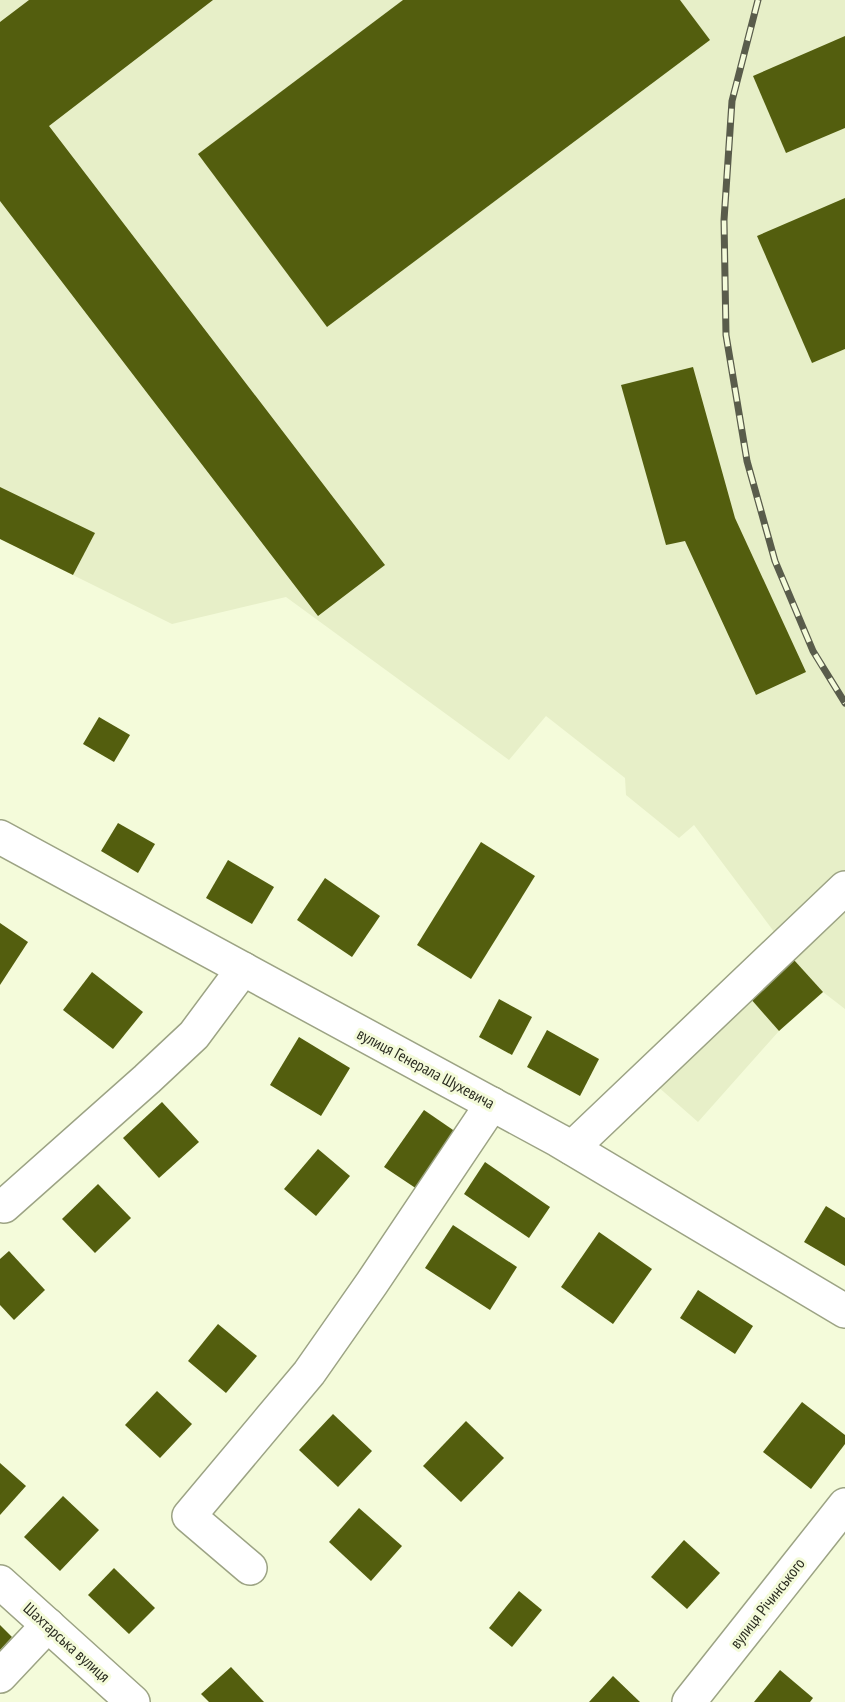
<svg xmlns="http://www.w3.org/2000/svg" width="845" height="1702" font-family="'PT Sans Narrow',sans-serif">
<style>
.built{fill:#e7efc8}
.building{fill:#535e0e}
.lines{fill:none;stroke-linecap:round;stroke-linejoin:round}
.minor-casing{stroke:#9ca384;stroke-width:36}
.minor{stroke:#fff;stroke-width:33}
.rail-casing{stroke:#595c4b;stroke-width:7}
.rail{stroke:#f4fbda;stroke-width:4.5;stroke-dasharray:14;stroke-linecap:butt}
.labels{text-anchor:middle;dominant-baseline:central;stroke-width:6;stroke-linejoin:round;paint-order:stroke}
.street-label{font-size:16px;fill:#2b2d21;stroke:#f4fbda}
</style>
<rect width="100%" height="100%" fill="#f4fbda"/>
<path class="built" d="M0,0H845V1009L823,992L779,1031L698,1122L656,1085L775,933L694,825L679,838L626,795L625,778L546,716L509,760L286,597L172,624L0,539Z"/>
<g class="building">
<path d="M29,0H213L49,126L385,565L318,616L0,201V22Z"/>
<path d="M403,0H680L710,40L327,327L198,154Z"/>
<path d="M845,36V128L786,153L753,76Z"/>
<path d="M845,198V349L812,363L757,236Z"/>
<path d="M693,367L735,518L806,672L756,695L685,541L666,545L621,385Z"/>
<path d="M0,487L95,533L73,575L0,539Z"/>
<path d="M99,717L130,735L114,762L83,744Z"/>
<path d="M118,823L155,844L138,873L101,851Z"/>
<path d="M481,842L535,876L471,979L417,945Z"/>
<path d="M228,860L274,887L252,924L206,898Z"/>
<path d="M325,878L380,916L352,957L297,920Z"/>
<path d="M0,923L28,942L0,985Z"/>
<path d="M794,960L823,992L779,1031L750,998Z"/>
<path d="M92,972L143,1012L113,1049L63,1010Z"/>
<path d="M499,999L532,1017L512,1055L479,1037Z"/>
<path d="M547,1030L599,1059L580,1096L527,1067Z"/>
<path d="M299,1037L350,1068L321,1116L270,1085Z"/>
<path d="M162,1102L199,1142L159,1178L123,1138Z"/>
<path d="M424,1110L456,1132L417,1189L384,1167Z"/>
<path d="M318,1149L350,1176L316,1216L284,1189Z"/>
<path d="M485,1162L550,1207L529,1238L464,1194Z"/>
<path d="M98,1184L131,1218L95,1253L62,1219Z"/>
<path d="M826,1206L845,1218V1266L804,1242Z"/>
<path d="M453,1225L517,1267L490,1310L425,1268Z"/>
<path d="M599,1232L652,1269L613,1324L561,1287Z"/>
<path d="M9,1251L45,1290L14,1320L0,1305V1259Z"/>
<path d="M698,1290L753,1326L735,1354L680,1318Z"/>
<path d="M218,1324L257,1356L226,1393L188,1361Z"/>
<path d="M157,1391L192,1424L160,1458L125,1425Z"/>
<path d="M802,1402L845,1435V1444L811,1489L763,1452Z"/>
<path d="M333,1414L372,1451L338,1487L299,1450Z"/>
<path d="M466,1421L504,1458L461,1502L423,1466Z"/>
<path d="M0,1463L26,1486L0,1515Z"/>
<path d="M63,1496L99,1530L60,1571L24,1537Z"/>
<path d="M359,1508L402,1546L371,1581L329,1542Z"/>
<path d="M684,1540L720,1573L687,1609L651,1577Z"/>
<path d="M114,1568L155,1608L129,1634L88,1595Z"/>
<path d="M519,1591L542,1610L512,1647L489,1628Z"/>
<path d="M0,1625L12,1637L0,1650Z"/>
<path d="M231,1667L264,1702H209L201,1694Z"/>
<path d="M780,1670L813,1698L810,1702H754Z"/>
<path d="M613,1676L640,1702H589Z"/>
</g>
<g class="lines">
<g class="minor-casing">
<g id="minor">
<path d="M0,837L558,1140L845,1311"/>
<path d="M572,1148L845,888"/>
<path d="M4,1206L147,1079L194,1035L243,969"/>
<path d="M250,1568L189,1516L309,1373L372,1283L492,1104"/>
<path d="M0,1582L133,1702"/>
<path d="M0,1676L48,1625"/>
<path d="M689,1702L845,1505"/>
</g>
</g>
<use href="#minor" class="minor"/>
<g class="rail-casing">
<path id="rail" d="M758,0L732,101L724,220L726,335L747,461L775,561L813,651L845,703"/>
</g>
<use href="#rail" class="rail"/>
</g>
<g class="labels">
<g class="street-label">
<text transform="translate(426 1068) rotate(28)">вулиця Генерала Шухевича</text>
<text transform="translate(767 1603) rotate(-52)">вулиця Річинського</text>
<text transform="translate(67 1642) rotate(42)">Шахтарська вулиця</text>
</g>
</g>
</svg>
